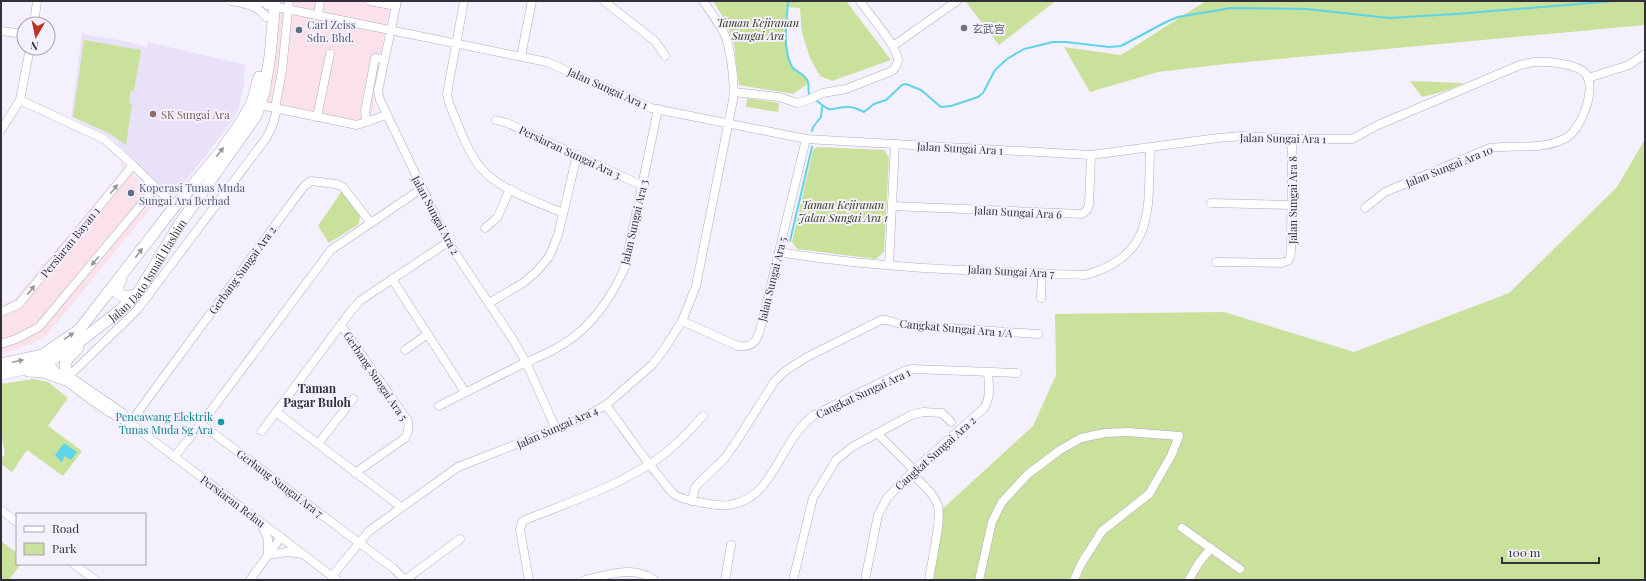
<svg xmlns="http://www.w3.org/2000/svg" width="1646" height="581" font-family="'Playfair Display','Noto Sans SC',serif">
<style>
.commercial{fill:#fbe1e9}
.built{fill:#e9e1f9}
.green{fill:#c9e19b}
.water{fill:#5fd4e8}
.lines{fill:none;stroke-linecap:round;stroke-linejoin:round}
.stream{stroke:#5fd4e8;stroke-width:2}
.minor-casing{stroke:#b3a9c7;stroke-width:9}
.major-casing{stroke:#b3a9c7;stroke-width:12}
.minor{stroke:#fff;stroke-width:8}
.major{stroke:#fff;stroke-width:11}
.oneway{fill:#98969c}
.worship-dot{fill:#6b7280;stroke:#f5f0fd;stroke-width:1.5}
.service-dot{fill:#5c6f8a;stroke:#f5f0fd;stroke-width:1.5}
.education-dot{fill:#8d6e63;stroke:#f5f0fd;stroke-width:1.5}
.culture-dot{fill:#0f9aa8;stroke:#f5f0fd;stroke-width:1.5}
.labels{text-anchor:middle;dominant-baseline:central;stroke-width:4;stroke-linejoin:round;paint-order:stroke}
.park-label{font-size:11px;font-style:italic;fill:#2d3716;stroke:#f5f0fd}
.service-label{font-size:11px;fill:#4e5e75;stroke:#f5f0fd;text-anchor:start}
.worship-label{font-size:11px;fill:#5b616d;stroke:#f5f0fd;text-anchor:start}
.street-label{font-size:11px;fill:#322e3a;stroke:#f5f0fd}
.education-label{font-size:11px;fill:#785e54;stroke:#f5f0fd;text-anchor:start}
.culture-label{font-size:11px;fill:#0d838f;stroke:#f5f0fd;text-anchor:end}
.neighbourhood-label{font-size:12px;font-weight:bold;fill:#322e3a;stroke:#f5f0fd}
</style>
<rect width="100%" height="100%" fill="#f5f0fd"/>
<g class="commercial">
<path d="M279,1H391L373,93L375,107L371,117L358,121L267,103L271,86Z"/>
<path d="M121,162L158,199L45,337L31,344L1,354V305L15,299L122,171Z"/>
</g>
<path class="built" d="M82,34L120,40L147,47L148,42L246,65L243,80L245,81L238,110L232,121L176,194H170L110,136L71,117Z"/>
<g class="green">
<path d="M713,1H846L891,60L832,81L820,76L810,58L802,33L800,8L787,7L785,26L786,53L792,67L806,78L809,83L793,94L739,85L734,44L726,22Z"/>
<path d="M968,1H1054L1053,3L999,45L966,2Z"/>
<path d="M1206,1H1645V25L1225,64L1158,72L1090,92L1064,47L1121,55Z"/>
<path d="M84,40L141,50L134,91H131L129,103L132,104L126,145L111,134L73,117Z"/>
<path d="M1410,81L1464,83L1445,91L1422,97Z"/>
<path d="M747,98L779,103L778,112L746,107Z"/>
<path d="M1645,139V580H926L937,514L1033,426L1056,375L1055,314L1224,312L1354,352L1509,293L1617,187Z"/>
<path d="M817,147L884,150L889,158L884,252L876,259L797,249L792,242L813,150Z"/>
<path d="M342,191L360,214L359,224L329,243L318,226Z"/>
<path d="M33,379L48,382L68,398L48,426L82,451L63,476L27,450L12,472L1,464V459L5,454L1,432V384Z"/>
<path d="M1,541L17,553V564H21L9,580H1Z"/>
</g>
<path class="water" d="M64,443L77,452L71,460L64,456L63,461L61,462L55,455Z"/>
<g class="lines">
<g class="stream">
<path d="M788,1C787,23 782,44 791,65C794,72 805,73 808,82C809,85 808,90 809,94L812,96"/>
<path d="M815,99C835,117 828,106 849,107C854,107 860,110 864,112L874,104L886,100L902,85L906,84L921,90L941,107L951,106L978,97L983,93L995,70L1007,59L1024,49L1053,42H1066L1109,47L1121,46L1166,22L1178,17L1213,11L1231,8L1307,9L1389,18L1456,14L1615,1"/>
<path d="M812,131L813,127L821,117L822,107"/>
<path d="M790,241L812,147"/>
</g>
<g class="minor-casing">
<g id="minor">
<path d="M231,1C243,3 259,6 266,17"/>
<path d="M248,1L260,3L264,1"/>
<path d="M370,1L396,6"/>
<path d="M397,1L378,91L380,100L448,242L512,338L526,362L556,429"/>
<path d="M464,1L447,94L449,103C458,124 467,152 482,169C498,189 540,203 563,213"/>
<path d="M604,1L655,41L665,56"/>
<path d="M267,5L547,62L651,108L806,139L1091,155L1218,138L1242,136L1292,139H1352L1378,125L1520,65C1525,64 1530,62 1535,62C1547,61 1577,64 1585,73C1598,87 1581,130 1566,138C1542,151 1516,144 1490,148L1385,192L1365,208"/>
<path d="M318,15L320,1"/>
<path d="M34,24L37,1"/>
<path d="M1,31L24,34"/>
<path d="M893,46L957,1"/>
<path d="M521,56L532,1"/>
<path d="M1588,78L1629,65L1645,54"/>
<path d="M734,92L779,97L797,103L805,101L823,93L846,89L892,71C895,68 898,65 898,60C898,47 868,13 860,1"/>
<path d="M20,100L104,139L133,165L175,206"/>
<path d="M260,105L357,125L386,115"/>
<path d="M275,108L282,71L289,1"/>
<path d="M317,117L330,54"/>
<path d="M496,120L507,123L643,186"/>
<path d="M367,122L365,112L375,58L384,59"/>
<path d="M1,130L20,100L30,48"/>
<path d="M1211,203L1292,205"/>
<path d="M892,206L1082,214L1087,210L1089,205L1091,155"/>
<path d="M485,228L497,218L510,189"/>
<path d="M779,252C880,269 983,271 1085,275C1156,256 1148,208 1150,148"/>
<path d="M1216,262L1282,263L1289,260L1291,252L1292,139"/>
<path d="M889,265L895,144"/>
<path d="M392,279L465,392"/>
<path d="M1041,298L1042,273"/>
<path d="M489,303L523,283L536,272L549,257L558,235L577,155"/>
<path d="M1,312L19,304L133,165"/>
<path d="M682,321L738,346C758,349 759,333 763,318L806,139"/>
<path d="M341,325L408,421C409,426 408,433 405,438L355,473"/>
<path d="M1,344L16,339L39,327L155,188"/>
<path d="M405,350L428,334"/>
<path d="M44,357C55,376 109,415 130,423L337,580"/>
<path d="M66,374L123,413L130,423"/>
<path d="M69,376L137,310L267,137L273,124L277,109"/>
<path d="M606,405C623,428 640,453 658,475C663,481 668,489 674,494C680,500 721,507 729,505C741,503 753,497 761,488C781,465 789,434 814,415L904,371L913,369L1017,373"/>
<path d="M439,406C466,392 493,379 520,365C531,360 542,356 553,350C587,333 610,301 625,267L658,109"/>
<path d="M276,412L401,507"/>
<path d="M130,423L304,186L311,181L336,184L343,187L370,222"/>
<path d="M201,424L358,542L393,568L405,580"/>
<path d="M262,431L351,311L361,300L448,242"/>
<path d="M877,433L914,470"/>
<path d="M318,444L353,399"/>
<path d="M174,457L201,424L331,250L421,189"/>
<path d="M911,473C920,482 934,493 938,506C942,520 931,563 929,580"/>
<path d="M692,501L695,488L697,485L725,458L738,439L774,382L785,371L807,357L881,320H886L904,325L1038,334"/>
<path d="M1,510L17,522"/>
<path d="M261,524L268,539V555L287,552L302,554"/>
<path d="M1182,528L1240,569"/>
<path d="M74,564L95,580"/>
<path d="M332,576L369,531L458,467L581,419L606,405L653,364L665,348L682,321L696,286L733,100C735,84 731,50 725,35C719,23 711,12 703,1"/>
<path d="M250,580L281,537"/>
<path d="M405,580L460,539"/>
<path d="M529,580L520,530L522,522L525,520C567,503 610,489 648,465C669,453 687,433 703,416"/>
<path d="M585,580C608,575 634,565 654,580"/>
<path d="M725,580L731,545"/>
<path d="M793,580L813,498L836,460L852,447L911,415L923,412L942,413L951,422"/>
<path d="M865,580L878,515L887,498L914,470L984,408C991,397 989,386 988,373"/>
<path d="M979,580L992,522L1002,502L1028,474L1060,450L1081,438L1105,433L1128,432L1179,436L1171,456L1149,494L1102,531L1081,564L1074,580"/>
<path d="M1189,580L1198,564L1211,548"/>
</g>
</g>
<g class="major-casing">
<g id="major">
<path d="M121,279L117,290L118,294L126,297L137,294"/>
<path d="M1,364L42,355L79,330L175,206L221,151L239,125L252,103L259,77"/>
<path d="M28,371L43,372L66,380"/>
<path id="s1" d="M1,374L34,367L51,360L78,343L119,311L138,293L179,225L256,116L264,92L270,56L275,1"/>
<path d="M69,376C60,362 68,359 78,348"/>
</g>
</g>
<use href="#minor" class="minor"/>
<use href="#major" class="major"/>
</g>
<defs><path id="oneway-solid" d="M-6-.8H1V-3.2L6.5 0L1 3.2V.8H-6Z"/></defs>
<g class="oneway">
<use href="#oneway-solid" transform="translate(220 152) rotate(-52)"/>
<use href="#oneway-solid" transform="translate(114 189) rotate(-51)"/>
<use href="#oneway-solid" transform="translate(139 253) rotate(-53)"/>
<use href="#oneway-solid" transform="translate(95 261) rotate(130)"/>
<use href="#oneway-solid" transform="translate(31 290) rotate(-51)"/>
<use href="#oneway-solid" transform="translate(69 336) rotate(-34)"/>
<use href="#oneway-solid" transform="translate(18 361) rotate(-12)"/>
</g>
<circle class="worship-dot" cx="964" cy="28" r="4"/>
<g class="service-dot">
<circle cx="299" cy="30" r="4"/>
<circle cx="131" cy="193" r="4"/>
</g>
<circle class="education-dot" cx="153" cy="114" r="4"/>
<circle class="culture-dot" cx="221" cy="422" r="4"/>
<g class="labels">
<g class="park-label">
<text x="758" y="22">Taman Kejiranan<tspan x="758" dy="13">Sungai Ara</tspan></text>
<text x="843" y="204">Taman Kejiranan<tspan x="843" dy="13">Jalan Sungai Ara 1</tspan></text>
</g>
<g class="service-label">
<text x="307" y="24">Carl Zeiss<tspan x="307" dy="13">Sdn. Bhd.</tspan></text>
<text x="139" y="187">Koperasi Tunas Muda<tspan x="139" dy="13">Sungai Ara Berhad</tspan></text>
</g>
<g class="worship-label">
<text x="972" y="28">玄武宫</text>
</g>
<g class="street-label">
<text transform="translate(608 88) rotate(24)">Jalan Sungai Ara 1</text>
<text transform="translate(1283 138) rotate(1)">Jalan Sungai Ara 1</text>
<text transform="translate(960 148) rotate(3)">Jalan Sungai Ara 1</text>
<text transform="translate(570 152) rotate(25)">Persiaran Sungai Ara 3</text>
<text transform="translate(1449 166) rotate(-22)">Jalan Sungai Ara 10</text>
<text transform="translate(1292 200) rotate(-90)">Jalan Sungai Ara 8</text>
<text transform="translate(1018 212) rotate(3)">Jalan Sungai Ara 6</text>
<text transform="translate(436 215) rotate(62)">Jalan Sungai Ara 2</text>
<text transform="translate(634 222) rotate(-77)">Jalan Sungai Ara 3</text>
<text transform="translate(70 242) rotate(-51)">Persiaran Bayan 1</text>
<text stroke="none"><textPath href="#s1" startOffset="186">Jalan Dato Ismail Hashim</textPath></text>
<text transform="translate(242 270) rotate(-54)">Gerbang Sungai Ara 2</text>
<text transform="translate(1011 271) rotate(3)">Jalan Sungai Ara 7</text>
<text transform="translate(772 279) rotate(-76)">Jalan Sungai Ara 5</text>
<text transform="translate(956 328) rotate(5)">Cangkat Sungai Ara 1/A</text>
<text transform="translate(376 376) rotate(56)">Gerbang Sungai Ara 5</text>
<text transform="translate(863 393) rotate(-25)">Cangkat Sungai Ara 1</text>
<text transform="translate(557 427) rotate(-24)">Jalan Sungai Ara 4</text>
<text transform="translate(935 453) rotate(-42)">Cangkat Sungai Ara 2</text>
<text transform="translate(280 483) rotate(37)">Gerbang Sungai Ara 7</text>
<text transform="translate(233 501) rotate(37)">Persiaran Relau</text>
</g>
<g class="education-label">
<text x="161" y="114">SK Sungai Ara</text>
</g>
<g class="culture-label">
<text x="213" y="416">Pencawang Elektrik<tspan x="213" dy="13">Tunas Muda Sg Ara</tspan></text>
</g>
<g class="neighbourhood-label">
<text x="317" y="388">Taman<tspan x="317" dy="14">Pagar Buloh</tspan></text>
</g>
</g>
<rect width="1646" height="581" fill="none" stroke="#322e3a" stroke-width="4"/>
<rect x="16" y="513" width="130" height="52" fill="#f5f0fd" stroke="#a7a2af"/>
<rect x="24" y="526" width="20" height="6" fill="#ffffff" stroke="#a7a2af"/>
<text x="52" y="533" font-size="12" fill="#322e3a">Road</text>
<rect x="24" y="543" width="20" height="12" fill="#c9e19b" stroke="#a7a2af"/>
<text x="52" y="553" font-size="12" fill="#322e3a">Park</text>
<g transform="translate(36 36) rotate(189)"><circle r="19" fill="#f5f0fd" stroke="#a7a2af"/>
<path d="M0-3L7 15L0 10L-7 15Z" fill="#be3121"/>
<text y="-6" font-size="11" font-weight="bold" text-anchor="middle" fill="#322e3a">N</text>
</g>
<path d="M1502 557v6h97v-6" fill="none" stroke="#322e3a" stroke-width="2"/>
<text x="1508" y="557" font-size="12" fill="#322e3a" stroke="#f5f0fd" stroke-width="3" paint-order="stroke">100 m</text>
</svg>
